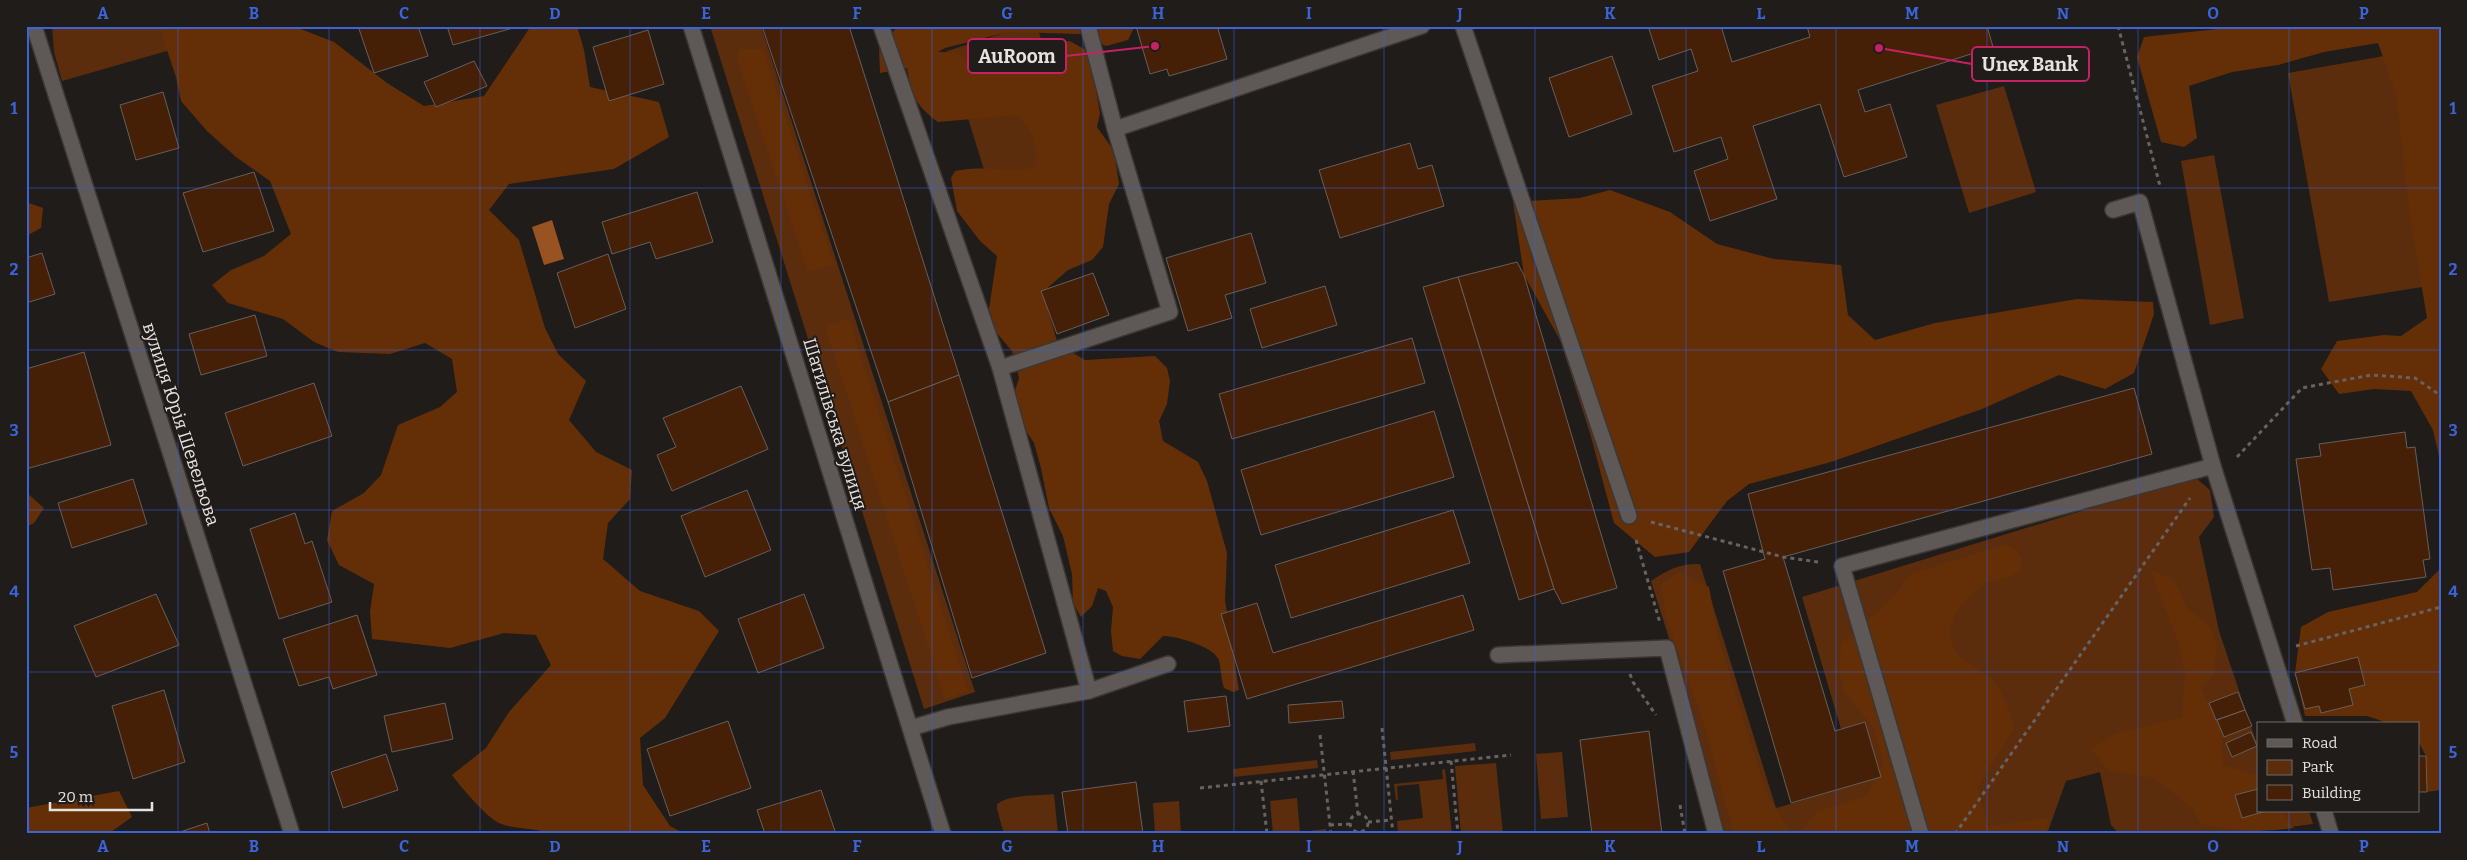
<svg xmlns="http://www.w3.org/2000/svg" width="2467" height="860" font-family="Bitter,serif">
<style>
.green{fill:#5b2d0d}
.forest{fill:#642f07}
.water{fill:#995221}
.building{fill:#452006;stroke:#655f5d}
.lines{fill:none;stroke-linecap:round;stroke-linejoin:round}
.minor-casing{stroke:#3a3735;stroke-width:18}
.path{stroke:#676361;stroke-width:3;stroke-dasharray:4 4;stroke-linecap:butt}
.minor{stroke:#5e5956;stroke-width:15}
.grid{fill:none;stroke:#3b64d9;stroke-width:1;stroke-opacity:0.55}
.labels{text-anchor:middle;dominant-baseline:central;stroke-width:4;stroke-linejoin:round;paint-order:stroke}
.street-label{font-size:18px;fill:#e5e2e0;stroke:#201c1a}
.leader{fill:none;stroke:#c42262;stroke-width:2}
.callout-dot{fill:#c42262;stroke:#201c1a;stroke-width:2}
.callout{fill:#201c1a;stroke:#c42262;stroke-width:2}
.callout-label{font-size:19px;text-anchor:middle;font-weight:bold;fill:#e5e2e0}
.neatline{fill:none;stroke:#3b64d9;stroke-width:2}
.grid-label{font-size:16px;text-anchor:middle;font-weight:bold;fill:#3b64d9}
</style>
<rect width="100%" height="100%" fill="#201c1a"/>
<g class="green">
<path d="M52,26H254L62,81L54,52Z"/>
<path d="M710,26H761L975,692L924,709Z"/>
<path d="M1026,26H1037L1090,197L1001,224L947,51Z"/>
<path d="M2441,46L2422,287L2329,302L2288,73Z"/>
<path d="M2004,86L2036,192L1969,213L1936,105Z"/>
<path d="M2214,155L2244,318L2210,325L2181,161Z"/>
<path d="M2197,479L2210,490L2214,517L2199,537L2219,631L2258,747V811H2309L2313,824L2234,834H2119L2111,825L2100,772L2066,781L2047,834H1723L1678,667L1651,581C1667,570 1680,563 1700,564L1776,808L1881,777L1865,722L1841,729L1802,597L2179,481Z"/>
<path d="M1475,743L1476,751L1391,760L1390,752Z"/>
<path d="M1562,752L1568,817L1541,819L1536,754Z"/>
<path d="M1317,760L1318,768L1234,777L1233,769Z"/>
<path d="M1496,763L1503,834H1461L1455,766Z"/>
<path d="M1445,769L1452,834H1398L1397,821L1423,818L1419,784L1397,786L1398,800H1396L1394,784L1443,779L1442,770Z"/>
<path d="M1054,794L1058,834H1004L997,809V804C1011,794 1037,796 1054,794Z"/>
<path d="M1297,798L1300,832L1326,829V834H1273L1270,801Z"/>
<path d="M1179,801L1181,834H1155L1153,803Z"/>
</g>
<g class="forest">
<path d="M159,26H293L334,42L387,83L424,106L484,96L531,26H577L584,50L590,87L659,102L669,137L614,169L509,184L489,210L519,240L545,328L558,354L586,381L569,420L596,452L632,470L630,499L608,523L603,559L640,591L699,611L719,631L665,718L640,738L643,785L670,826L685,834H550C534,827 514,830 499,823C486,817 461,787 452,775L486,748L509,712L551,665L536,635L504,633L450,648L372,639L370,612L374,584L339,565L327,540L332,511L364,493L381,475L398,425L440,407L457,392L452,359L425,343L390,354L338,352L314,342L283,319L228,303L212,285L231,270L264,256L291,234L270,181L236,157L207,131L181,101L176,77Z"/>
<path d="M898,26H1135L1128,40L1106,46L1081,34L1008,32L945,48L938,52H954L990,72L1019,64L1035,52L1056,43L1070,41L1089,52L1100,113L1097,127L1114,151L1119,184L1109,204L1103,247L1092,260L1068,270L1045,290L1047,308L1058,344L1085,360L1155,356L1167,368L1170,381L1167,404L1159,421L1163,441L1198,462L1207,481L1227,553L1225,600L1239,690L1233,692L1224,688C1221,679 1221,669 1219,660C1213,646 1176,636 1163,636L1140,659L1122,656L1113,651L1111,631L1113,607L1106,591L1098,588L1092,606L1081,617L1073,603L1072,574L1063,536L1049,508L1041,468L1034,443L1010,406L1019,378L1012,351L996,332L989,309L997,256L980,241L957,211L951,178L955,171C984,165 1008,172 1035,168C1040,145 1032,133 1019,115L938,122C915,105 912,96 907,68L880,73L879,48Z"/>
<path d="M2245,26H2441V465L2433,430L2411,391L2374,389L2339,394L2321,369L2337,341L2384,335L2401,336L2427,318L2410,217L2396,94L2378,43L2324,52L2278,65L2232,72L2189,86L2197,138L2184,147L2161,142L2137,57L2144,37Z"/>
<path d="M740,49H763L834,264L808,272L737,59Z"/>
<path d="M1610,190L1670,212L1717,244L1774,259L1841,265L1848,315L1875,340L1935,323L2077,299L2153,302L2154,314L2134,373L2105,389L2059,375L1982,409L1831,462L1749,484L1727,501L1689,552L1655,557L1614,523L1590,433L1560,340L1524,275L1513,202L1580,198Z"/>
<path d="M26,202L43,208L41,228L26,236Z"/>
<path d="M849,319L968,691L945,699L825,326Z"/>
<path d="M27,493L44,508L34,523L26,527Z"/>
<path d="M2441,533V790L2427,792L2426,756L2418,741V724H2391L2367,716H2305L2295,673L2301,627L2328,612L2417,592L2439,570Z"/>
<path d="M2006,544L2017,551L2023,560L2019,572C2008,578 1990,581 1983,585C1961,601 1935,632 1961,657C1970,667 1986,672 1995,682C2003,692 2010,715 2015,727L1977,788L1988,826L2050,818L2045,834H1800L1816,812L1867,796L1884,763L1872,726L1844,691L1839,672L1841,643L1891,600L1910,574Z"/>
<path d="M2150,570L2174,579L2187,608L2210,627L2217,645L2214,674L2201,689L2221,729L2223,765L2257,775L2258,811H2282L2294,828C2260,833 2235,831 2201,824L2192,808L2154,778L2108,770L2091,749L2115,734L2182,717L2185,674L2177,639Z"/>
<path d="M1679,572L1709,587L1718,636L1766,792L1791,834H1734L1703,721L1666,618L1661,584Z"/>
<path d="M119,791L132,817L108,834H26V808Z"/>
</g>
<path class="water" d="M552,220L564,259L544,265L532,227Z"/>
<g class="building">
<path d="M358,26H418L428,56L374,73Z"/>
<path d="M447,26H520L453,45Z"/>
<path d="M762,26H849L959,375L888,402Z"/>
<path d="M1136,26H1229L1218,29L1227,59L1169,76L1167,69L1150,74Z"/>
<path d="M1648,26H1721L1732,62L1810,37L1807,26H1987L1993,47L1858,90L1865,112L1890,104L1907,157L1844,177L1820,104L1753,126L1777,199L1710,221L1694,171L1728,159L1721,137L1674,152L1652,86L1698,71L1691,49L1659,60Z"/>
<path d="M648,30L664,84L609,101L593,47Z"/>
<path d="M1612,56L1632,114L1569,137L1549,78Z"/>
<path d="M474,61L487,86L436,107L424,82Z"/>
<path d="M163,92L179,148L136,160L120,105Z"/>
<path d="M1410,143L1418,169L1432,165L1444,206L1340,238L1319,170Z"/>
<path d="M254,172L274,231L203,252L183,193Z"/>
<path d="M697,192L713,242L656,259L650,242L612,254L602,222Z"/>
<path d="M1251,233L1266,283L1225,295L1232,318L1188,331L1166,258Z"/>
<path d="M42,253L55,294L26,303V258Z"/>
<path d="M608,254L626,309L575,328L557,273Z"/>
<path d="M1517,262L1524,275L1617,588L1562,604L1554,589L1458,277Z"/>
<path d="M1093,273L1109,315L1057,334L1041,291Z"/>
<path d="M1458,277L1554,589L1519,600L1423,287Z"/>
<path d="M1325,286L1337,325L1262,348L1250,309Z"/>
<path d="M255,315L267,356L201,375L189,334Z"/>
<path d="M1412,338L1425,383L1232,439L1219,394Z"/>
<path d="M84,352L111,445L26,469V369Z"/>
<path d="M959,375L1046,653L972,678L888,402Z"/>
<path d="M314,383L332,436L243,466L225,413Z"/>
<path d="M741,386L768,449L672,491L657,455L676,447L663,418Z"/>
<path d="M2134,388L2152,454L1783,557L1835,731L1865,722L1881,777L1791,803L1723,571L1765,559L1748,494Z"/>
<path d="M1434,411L1454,477L1261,535L1241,470Z"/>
<path d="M2405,432L2407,448L2415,447L2430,559L2423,560L2426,577L2333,590L2330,568L2312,570L2296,459L2321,456L2319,444Z"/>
<path d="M133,479L147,524L72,548L58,503Z"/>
<path d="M747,490L771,550L705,577L681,516Z"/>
<path d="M1453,510L1470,563L1291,618L1275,565Z"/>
<path d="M295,513L305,544L312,541L332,602L279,619L250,529Z"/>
<path d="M156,594L179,645L96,677L74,626Z"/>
<path d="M804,594L824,648L758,673L738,619Z"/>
<path d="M1463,595L1474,630L1247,699L1221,614L1257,603L1273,653Z"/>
<path d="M357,615L377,675L333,689L329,677L299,686L283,639Z"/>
<path d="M2358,657L2365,685L2349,689L2353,705L2321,713L2319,706L2305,709L2295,673Z"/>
<path d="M164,690L185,762L133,779L112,706Z"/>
<path d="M2238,692L2245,710L2216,720L2209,703Z"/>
<path d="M1226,696L1230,726L1188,732L1184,701Z"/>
<path d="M1342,701L1344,718L1289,723L1288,705Z"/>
<path d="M445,703L453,739L392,752L384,716Z"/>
<path d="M2245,710L2252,726L2224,737L2217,720Z"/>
<path d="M728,721L751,788L670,816L647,749Z"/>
<path d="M1649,731L1662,834H1592L1580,740Z"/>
<path d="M2251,732L2257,746L2232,757L2226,743Z"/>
<path d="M386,754L398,790L343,808L331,772Z"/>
<path d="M2418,756H2426L2427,792H2418Z"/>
<path d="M1136,782L1143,834H1068L1062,792Z"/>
<path d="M2258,789V811H2266L2242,818L2235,795Z"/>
<path d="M821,790L836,834H765L757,810Z"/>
<path d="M207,823L210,834H174Z"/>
</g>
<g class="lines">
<g class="minor-casing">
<g id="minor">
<path d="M34,26L292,834"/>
<path d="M691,26L943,834"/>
<path d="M881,26L1000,368L1089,691"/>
<path d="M1463,26L1629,516"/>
<path d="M1115,129L1422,26"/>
<path d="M2113,210L2140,202L2213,466L2295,724"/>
<path d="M1000,368L1170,312L1115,129L1088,26"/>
<path d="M1498,655L1667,648L1716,834"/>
<path d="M911,728L948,717L1089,691L1168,664"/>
<path d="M2324,811L2331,834"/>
<path d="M1921,834L1842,566L2213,466"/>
</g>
</g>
<g class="path">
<path d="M2118,26L2160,186"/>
<path d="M2237,457L2302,388L2371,375L2415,378L2440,395L2441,403"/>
<path d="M1651,522L1783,557L1818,562"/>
<path d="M1636,540L1660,623"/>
<path d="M2296,646L2441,607"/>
<path d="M1630,674L1633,682L1656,715"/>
<path d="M1382,728L1393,834"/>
<path d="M1320,735L1331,834"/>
<path d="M1451,761L1458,834"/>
<path d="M1353,771L1358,814"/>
<path d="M1261,781L1267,834"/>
<path d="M1200,788L1511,755"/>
<path d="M1680,805L1685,834"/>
<circle cx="1359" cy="823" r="9"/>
<path d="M1368,822L1392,820"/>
<path d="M1330,825L1350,824"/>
<path d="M1955,834L2190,498"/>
</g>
<use href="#minor" class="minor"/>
</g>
<path class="grid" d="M178,26V834M329,26V834M480,26V834M630,26V834M781,26V834M932,26V834M1083,26V834M1234,26V834M1384,26V834M1535,26V834M1686,26V834M1836,26V834M1987,26V834M2138,26V834M2289,26V724M26,188H2441M26,350H2441M26,510H2441M26,672H2441M2289,811V834"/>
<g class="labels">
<g class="street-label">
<text transform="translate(181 424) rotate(72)">вулиця Юрія Шевельова</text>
<text transform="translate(835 424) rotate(73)">Шатилівська вулиця</text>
</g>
</g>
<path class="leader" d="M1155 46L1066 56M1879 48L1972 64"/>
<g class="callout-dot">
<circle cx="1155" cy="46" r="5"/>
<circle cx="1879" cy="48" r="5"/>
</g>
<g class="callout">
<rect x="968" y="39" width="98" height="34" rx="5"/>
<rect x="1972" y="47" width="117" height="34" rx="5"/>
</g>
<g class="callout-label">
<text x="1017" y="63">AuRoom</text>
<text x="2030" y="71">Unex Bank</text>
</g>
<rect width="2467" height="860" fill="none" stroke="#201c1a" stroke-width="55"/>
<rect x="2257" y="722" width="162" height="90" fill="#201c1a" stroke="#6f6b69"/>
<rect x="2267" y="739" width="25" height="8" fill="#5e5956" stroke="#6f6b69"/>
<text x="2302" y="748" font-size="15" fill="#e5e2e0">Road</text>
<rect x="2267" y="760" width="25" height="15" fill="#5b2d0d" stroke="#6f6b69"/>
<text x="2302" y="772" font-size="15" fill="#e5e2e0">Park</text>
<rect x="2267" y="785" width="25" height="15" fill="#452006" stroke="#6f6b69"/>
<text x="2302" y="798" font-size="15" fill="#e5e2e0">Building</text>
<path d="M50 802v8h102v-8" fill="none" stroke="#e5e2e0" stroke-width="2.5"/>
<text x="58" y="802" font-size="15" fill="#e5e2e0" stroke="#201c1a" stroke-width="4" paint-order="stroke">20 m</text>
<rect x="28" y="28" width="2412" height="804" class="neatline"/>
<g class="grid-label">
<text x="103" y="19">A</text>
<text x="254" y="19">B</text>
<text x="404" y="19">C</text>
<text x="555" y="19">D</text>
<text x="706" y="19">E</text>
<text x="857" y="19">F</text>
<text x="1007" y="19">G</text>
<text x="1158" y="19">H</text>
<text x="1309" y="19">I</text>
<text x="1460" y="19">J</text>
<text x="1610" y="19">K</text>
<text x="1761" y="19">L</text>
<text x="1912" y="19">M</text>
<text x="2063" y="19">N</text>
<text x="2213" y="19">O</text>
<text x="2364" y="19">P</text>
<text x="14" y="114">1</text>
<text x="2453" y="114">1</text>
<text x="14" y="275">2</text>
<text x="2453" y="275">2</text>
<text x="14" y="436">3</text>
<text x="2453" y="436">3</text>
<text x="14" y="597">4</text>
<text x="2453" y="597">4</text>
<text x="14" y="758">5</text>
<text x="2453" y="758">5</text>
<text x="103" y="852">A</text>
<text x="254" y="852">B</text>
<text x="404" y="852">C</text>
<text x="555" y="852">D</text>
<text x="706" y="852">E</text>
<text x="857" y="852">F</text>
<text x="1007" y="852">G</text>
<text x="1158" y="852">H</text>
<text x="1309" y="852">I</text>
<text x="1460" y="852">J</text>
<text x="1610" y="852">K</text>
<text x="1761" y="852">L</text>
<text x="1912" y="852">M</text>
<text x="2063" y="852">N</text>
<text x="2213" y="852">O</text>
<text x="2364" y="852">P</text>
</g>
</svg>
